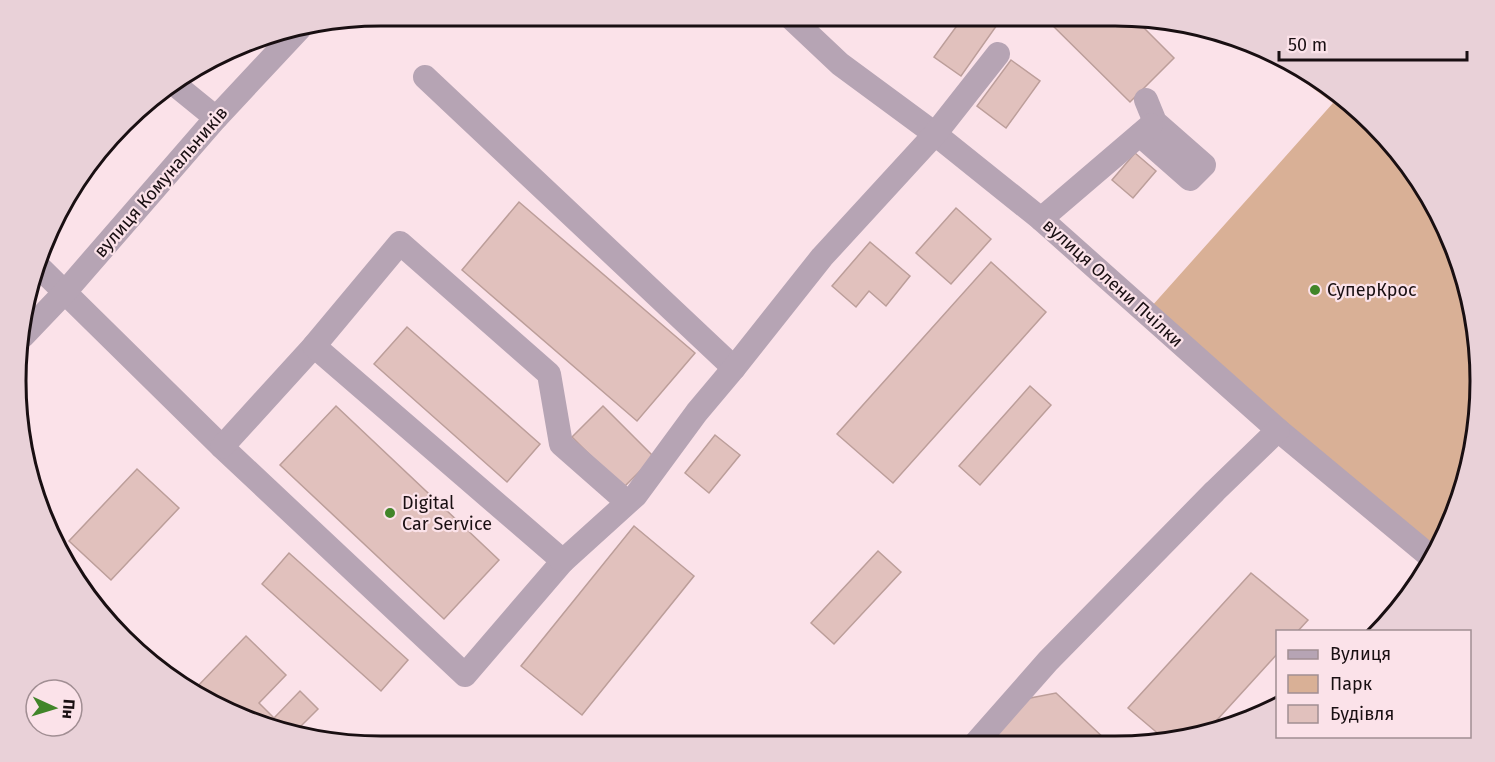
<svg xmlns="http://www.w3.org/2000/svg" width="1495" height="762" font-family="'Fira Sans',sans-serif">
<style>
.green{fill:#d9b096}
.building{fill:#e1c1bd;stroke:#bc9e9a;stroke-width:1.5}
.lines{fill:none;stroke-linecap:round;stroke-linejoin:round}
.minor{stroke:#b6a4b4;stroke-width:24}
.poi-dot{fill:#418529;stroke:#fbe2e9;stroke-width:2}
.labels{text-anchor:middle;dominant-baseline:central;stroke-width:4.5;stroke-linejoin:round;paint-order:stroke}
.street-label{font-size:18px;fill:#190f12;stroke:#fbe2e9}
.poi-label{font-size:18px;fill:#190f12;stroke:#fbe2e9;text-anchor:start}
.rim{fill:none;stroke:#190f12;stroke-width:3}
</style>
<rect width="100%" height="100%" fill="#fbe2e9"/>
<path class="green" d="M1270,51L1276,53L1389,140L1461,264L1479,405L1442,543L1430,562L1143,316L1333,103L1269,56Z"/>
<g class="building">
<path d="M964,16H984L997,25L961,76L934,57Z"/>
<path d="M1043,16H1132L1174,58L1130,102Z"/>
<path d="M1011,60L1040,81L1006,128L977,106Z"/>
<path d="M1135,153L1156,171L1133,198L1112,180Z"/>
<path d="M519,202L695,353L637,421L462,270Z"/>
<path d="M956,208L991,239L951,284L916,253Z"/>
<path d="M870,242L910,276L886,306L869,291L856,307L832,286Z"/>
<path d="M991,262L1046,312L893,483L837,434Z"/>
<path d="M407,327L540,444L507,482L374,364Z"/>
<path d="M1030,386L1051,405L980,485L959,466Z"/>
<path d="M336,406L499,560L444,619L280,465Z"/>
<path d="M603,406L654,457L623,488L572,437Z"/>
<path d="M715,435L740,455L709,493L685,473Z"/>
<path d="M137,469L179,508L111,580L69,541Z"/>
<path d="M634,526L694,576L582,715L521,666Z"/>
<path d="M878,551L901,572L834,644L811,623Z"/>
<path d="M289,553L408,660L381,691L262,584Z"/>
<path d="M1251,573L1308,620L1297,632H1278V653L1206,732L1168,742L1128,708Z"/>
<path d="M246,636L286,675L259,703L274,718L300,691L318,709L297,730L219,709L195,689Z"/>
<path d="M1056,693L1108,742L1106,744H981L1020,700Z"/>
</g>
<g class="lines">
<g class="minor">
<path d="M788,15L840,64L935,134L1041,219L1278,430L1432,558"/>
<path d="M425,77L734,368"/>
<path d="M173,83L216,118"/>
<path d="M1140,135L1190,179L1204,165L1155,122L1146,100"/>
<path d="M1041,219L1151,125"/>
<path d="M37,265L222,447L465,675L563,561"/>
<path d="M23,336L65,292L216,118L300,28"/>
<path d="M222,447L314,346"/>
<path d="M627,502L561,444L549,374L400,243L314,346L563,561L636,495L697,412L734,368L822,257L935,134L998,54"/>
<path d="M975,744L1048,661L1215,491L1278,430"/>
</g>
</g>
<g class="poi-dot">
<circle cx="1315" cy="290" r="6"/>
<circle cx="390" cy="513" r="6"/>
</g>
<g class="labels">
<g class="street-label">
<text transform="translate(161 182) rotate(-49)">вулиця Комунальників</text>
<text transform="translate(1113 283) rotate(42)">вулиця Олени Пчілки</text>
</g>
<g class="poi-label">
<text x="1327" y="290">СуперКрос</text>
<text x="402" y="503">Digital<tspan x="402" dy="21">Car Service</tspan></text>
</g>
</g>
<path d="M0 0H1495V762H0ZM381 26H1115A355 355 0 0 1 1470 381V381A355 355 0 0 1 1115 736H381A355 355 0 0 1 26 381V381A355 355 0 0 1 381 26Z" fill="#e9d1d8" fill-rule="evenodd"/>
<path class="rim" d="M381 26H1115A355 355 0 0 1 1470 381V381A355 355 0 0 1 1115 736H381A355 355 0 0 1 26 381V381A355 355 0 0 1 381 26Z"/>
<rect x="1276" y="630" width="195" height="108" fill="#fbe2e9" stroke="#a18e93" stroke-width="1.5"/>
<rect x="1288" y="650" width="30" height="9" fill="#b6a4b4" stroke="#a18e93" stroke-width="1.5"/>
<text x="1330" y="660" font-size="18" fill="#190f12">Вулиця</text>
<rect x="1288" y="675" width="30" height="18" fill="#d9b096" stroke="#a18e93" stroke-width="1.5"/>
<text x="1330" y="690" font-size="18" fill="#190f12">Парк</text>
<rect x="1288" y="705" width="30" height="18" fill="#e1c1bd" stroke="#a18e93" stroke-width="1.5"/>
<text x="1330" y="720" font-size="18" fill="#190f12">Будівля</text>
<g transform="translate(54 708) rotate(94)"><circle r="28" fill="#fbe2e9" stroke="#a18e93" stroke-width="1.5"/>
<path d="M0-4.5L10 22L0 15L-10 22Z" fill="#418529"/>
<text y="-9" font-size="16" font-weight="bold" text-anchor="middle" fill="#190f12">Пн</text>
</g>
<path d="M1279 51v9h188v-9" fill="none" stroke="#190f12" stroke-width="3"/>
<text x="1288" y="51" font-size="18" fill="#190f12" stroke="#fbe2e9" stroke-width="4.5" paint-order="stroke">50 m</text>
</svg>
